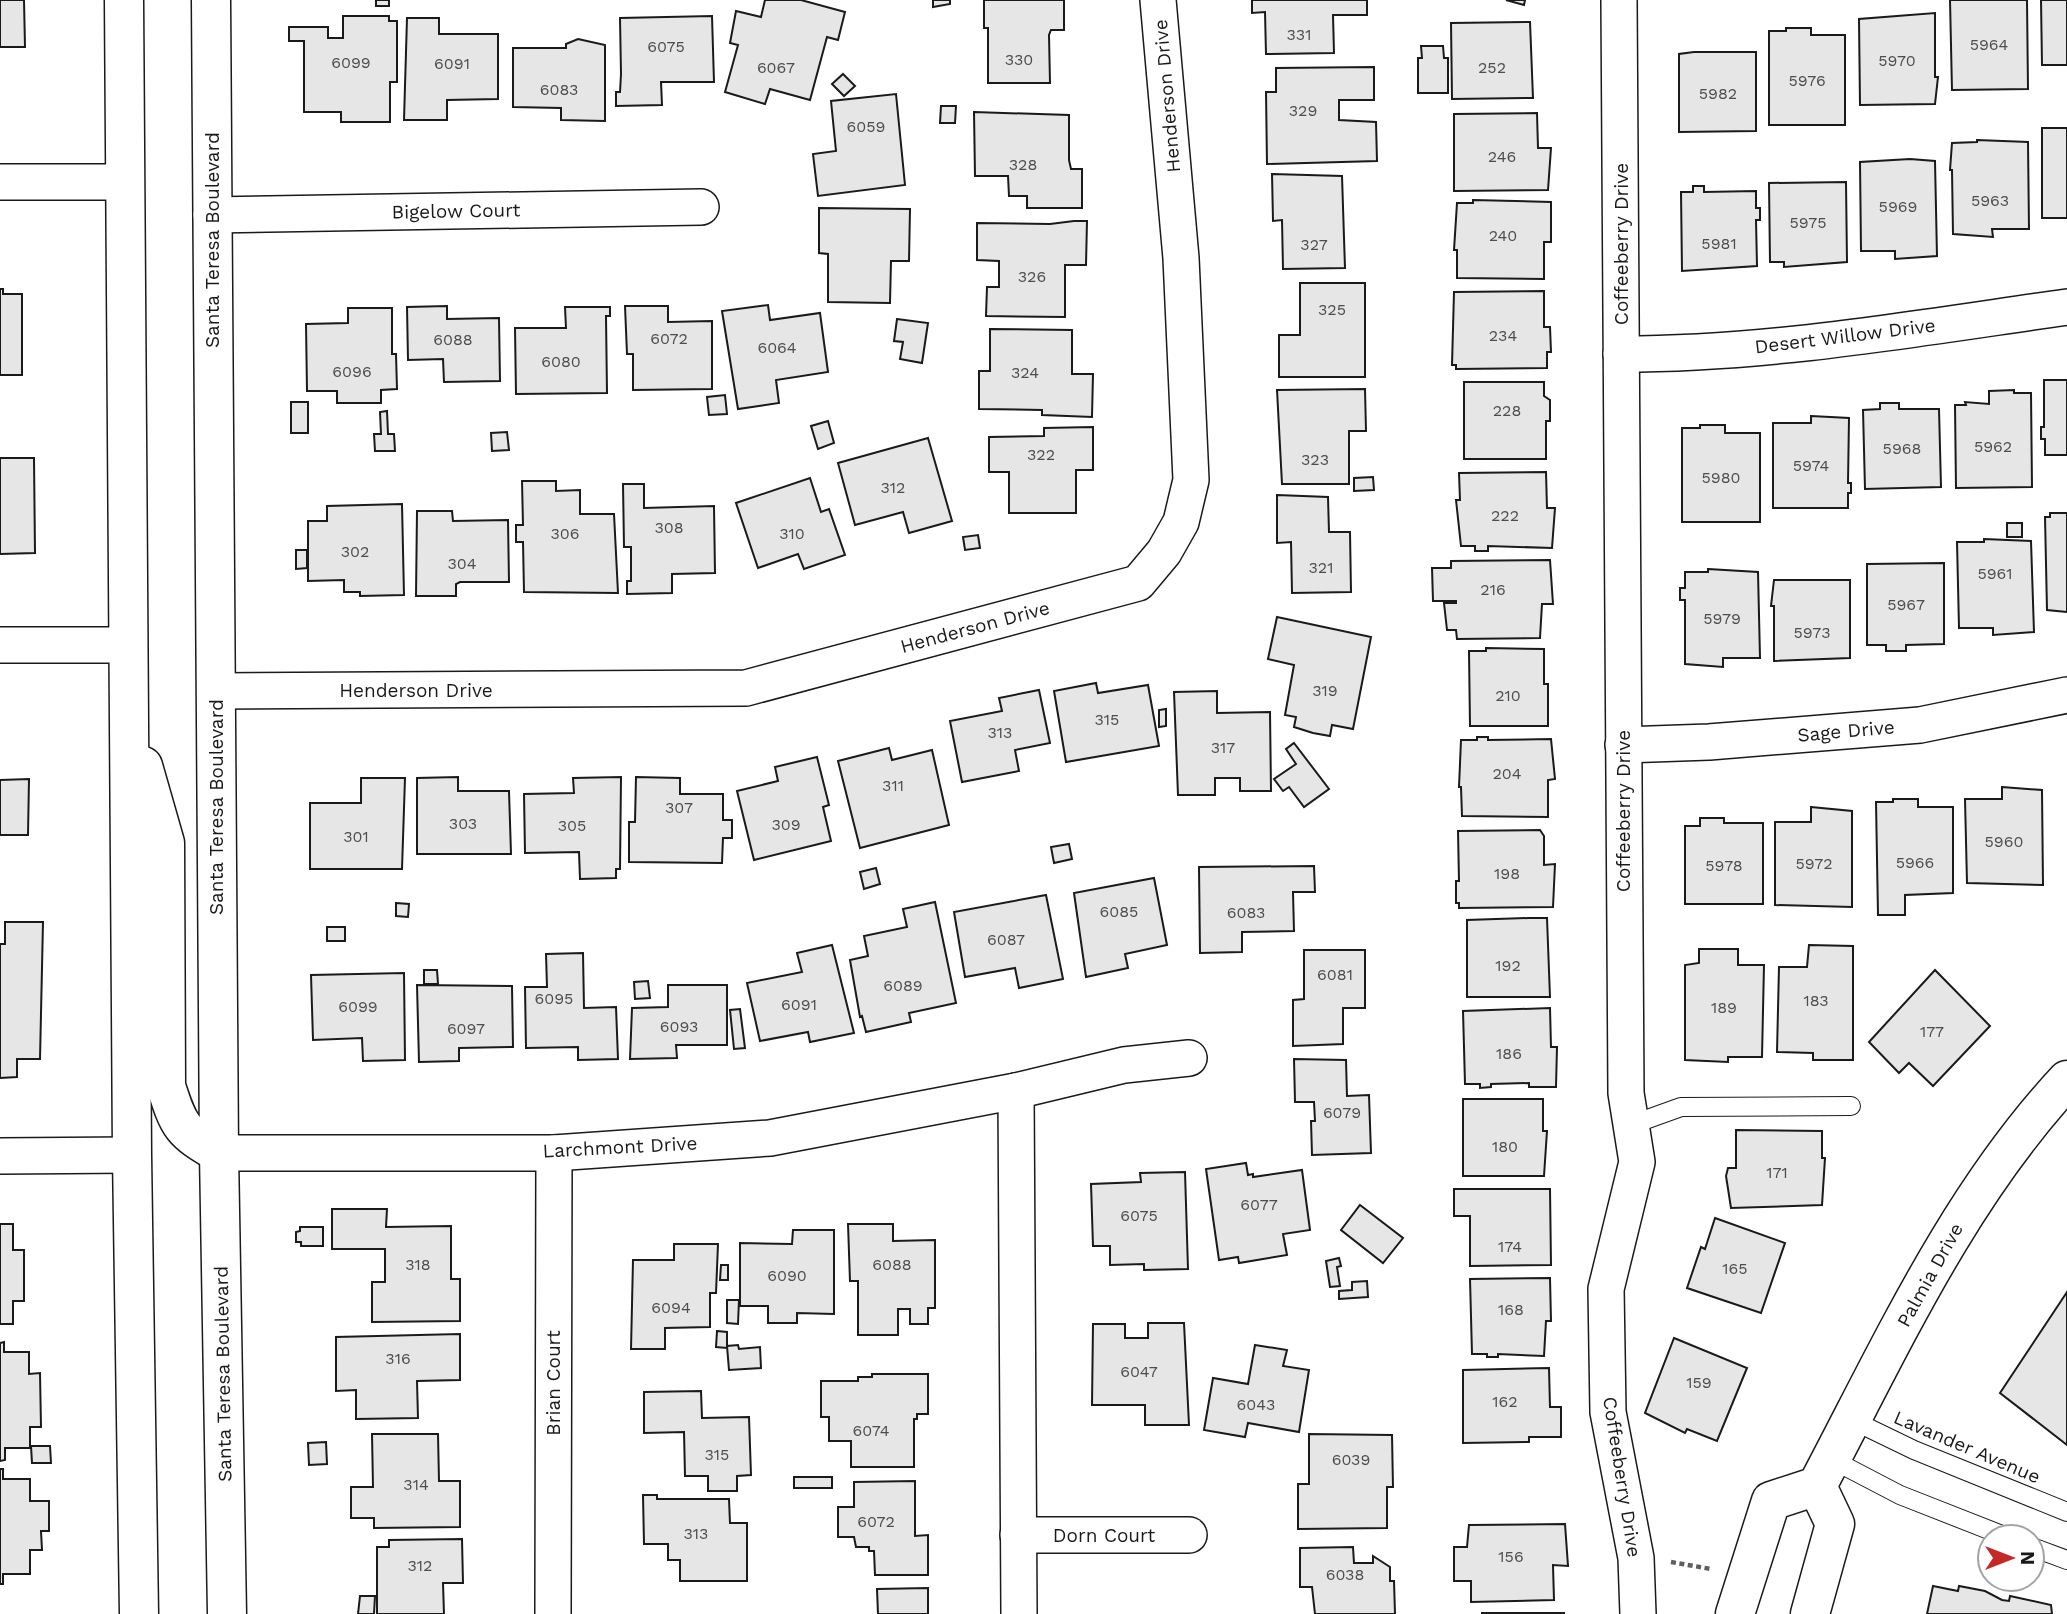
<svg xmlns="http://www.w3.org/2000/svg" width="2067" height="1614" font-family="'Work Sans',sans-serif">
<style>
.building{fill:#e6e6e6;stroke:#1a1a1a;stroke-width:2}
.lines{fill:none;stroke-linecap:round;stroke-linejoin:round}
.lane-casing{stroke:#1a1a1a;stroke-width:20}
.street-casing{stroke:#1a1a1a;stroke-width:38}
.secondary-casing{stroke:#1a1a1a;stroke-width:41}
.path{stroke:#5f5f5f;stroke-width:4.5;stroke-dasharray:5 3.5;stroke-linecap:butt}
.lane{stroke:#fff;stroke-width:18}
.street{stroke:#fff;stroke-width:35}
.secondary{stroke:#fff;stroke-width:38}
.labels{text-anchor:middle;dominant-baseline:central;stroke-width:5;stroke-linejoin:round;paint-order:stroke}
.number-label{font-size:16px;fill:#4d4d4d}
.street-label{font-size:19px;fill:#1a1a1a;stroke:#fff}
</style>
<rect width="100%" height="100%" fill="#fff"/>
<g class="building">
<path d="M0,0H24L25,47H0Z"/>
<rect x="376" y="0" width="13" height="6"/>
<path d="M765,0H801L845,12L838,40L827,37L810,100L770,89L765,104L725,92L738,45L730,43L736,11L761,17Z"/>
<path d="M933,0H950V4L933,7Z"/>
<path d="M984,0H1064V30H1051L1049,35L1050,83H988V28H984Z"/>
<path d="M1252,0H1367V15H1333L1334,53L1266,54L1265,12L1252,13Z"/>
<path d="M1506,0H1525L1524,5Z"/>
<path d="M1950,0H2027L2028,89L1952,90Z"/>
<path d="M2041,0H2067V65H2042Z"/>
<path d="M1935,13V77H1938L1935,104L1860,105L1859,19Z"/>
<path d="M343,16H389V21H397V82H390V122H341V112H304V41H289V27H328V38H343Z"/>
<path d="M712,16L714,82H661L662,105L616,106V92H620L621,74L620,18Z"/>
<path d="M407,18H439V34H498V99L447,100V120H404Z"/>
<path d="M1530,22L1533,98L1452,99L1451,23Z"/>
<path d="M1786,28H1811V35H1845V125H1769V31H1786Z"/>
<path d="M578,39L605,45V121L561,120V108L513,107V48H566V44Z"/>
<path d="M1421,46H1443L1444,58H1448V93H1418V58H1422Z"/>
<path d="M1694,52H1756V131L1679,132V54Z"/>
<path d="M1374,67V100H1339V120L1376,122L1377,161L1267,164L1266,92H1276V68Z"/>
<path d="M843,74L855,86L844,96L832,84Z"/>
<path d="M896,94L905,185L818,196L813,154L836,151L831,101Z"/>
<path d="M941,106H956L955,123H940Z"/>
<path d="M974,112L1069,115V160L1071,169H1082V208H1027V196H1009L1008,176H975Z"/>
<path d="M1537,113L1538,148H1551L1548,190L1454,191V114Z"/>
<rect x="2042" y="128" width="25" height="90"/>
<path d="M1977,140L2028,142L2029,229H1992L1993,237L1953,234L1952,170H1950L1952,143L1977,142Z"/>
<path d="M1910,159L1935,161L1937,256L1895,259V251H1861L1860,162Z"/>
<path d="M1272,174L1342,176L1345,268L1283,269L1282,220L1273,221Z"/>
<path d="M1846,182L1847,262L1784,267V262H1770L1769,183Z"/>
<path d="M1693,186H1704V192L1756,191V208H1760V220H1756L1757,266L1682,271L1681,192H1693Z"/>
<path d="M1473,200L1551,202V242H1544V279L1457,278V250H1454L1457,203H1473Z"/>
<path d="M819,208L910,209L909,261H891L890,303L828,302V254L819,253Z"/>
<path d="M1074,221H1087L1086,265H1065V317L986,316L987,287H999V261L977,260V223L1050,224Z"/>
<path d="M1300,283H1365V377H1279V335H1300Z"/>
<path d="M0,289H3V294H22V375H0Z"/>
<path d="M1544,291V327H1550L1551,352H1547V368L1456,369V365H1452L1454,292Z"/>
<path d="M768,305L770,320L820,313L828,372L776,380L779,403L738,409L722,311Z"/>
<path d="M447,306V319L499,318L500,381L444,382L443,359L408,360L407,307Z"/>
<path d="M625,306H668V322L712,321V389L633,390V354H627Z"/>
<path d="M565,307H610V316H606L607,393L516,394L515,328H566Z"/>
<path d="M348,308H392V354H396L397,389L381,390V403H337V391H307L306,324L348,323Z"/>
<path d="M897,319L928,323L922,363L900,359L903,342L894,341Z"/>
<path d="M990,329L1072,330V374H1093L1092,417L1042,415V410L979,409V371H990Z"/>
<path d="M2044,380H2067V455H2045V439H2041V427H2044Z"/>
<path d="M1464,382H1544V396L1550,400V421H1546V459H1464Z"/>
<path d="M1365,389L1366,431H1349V484H1282L1277,390Z"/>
<path d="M2014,390V393H2031L2032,487L1956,488L1955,405H1966L1965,402L1989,404V391Z"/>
<path d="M725,395L727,414L709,415L707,397Z"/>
<rect x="291" y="402" width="17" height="31"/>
<path d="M1880,403H1899V409H1939L1941,487L1865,489L1863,410L1880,409Z"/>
<path d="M387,411L388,434H394L395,451H375L374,434H381L380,412Z"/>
<path d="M1811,416L1849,418L1848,483H1851V493H1848V508H1773V423H1811Z"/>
<path d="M828,421L834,443L818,449L811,426Z"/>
<path d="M1700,425H1725V433H1760V522H1682V428H1700Z"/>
<path d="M1093,427V470H1076V513H1009V472H989V437L1044,436V428Z"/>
<path d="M507,432L509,450L492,451L491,433Z"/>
<path d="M928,438L952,521L909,533L903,512L855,525L838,463Z"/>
<path d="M0,458H34L35,553L0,554Z"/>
<path d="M1546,472L1547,508H1555L1552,548L1488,546V551H1475V546H1461L1456,500H1460L1459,473Z"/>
<path d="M1373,477L1374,490L1354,491V478Z"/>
<path d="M810,478L821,512L829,509L845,555L804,569L798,554L758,568L736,503Z"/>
<path d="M522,481H556V491L580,490V514H614L618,593L524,592L523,542H516V525H523Z"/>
<path d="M623,484H644V508L714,506L715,573L672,574V593L627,594V581H631V547H624Z"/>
<path d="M1277,495L1328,497L1329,532H1350L1351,592L1292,593L1291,542L1277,543Z"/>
<path d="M402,504L404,595L360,596V592H344V580L308,581V521H327V506Z"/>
<path d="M417,511H452L453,521L508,520L509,582H460L456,584V596H416Z"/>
<path d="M2050,513H2067V612L2047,610L2045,517H2050Z"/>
<rect x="2007" y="523" width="15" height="14"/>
<path d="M978,535L980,548L965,550L963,537Z"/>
<path d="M1984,539L2031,541L2034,632L1993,635V628H1959L1957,542H1984Z"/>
<path d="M296,550H307V568L296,569Z"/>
<path d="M1550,560L1553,604H1542L1540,638L1457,639L1456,630H1447L1444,603H1456V601H1433L1432,568H1451V561Z"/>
<path d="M1944,563V644L1906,645V651H1886V645H1867V564Z"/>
<path d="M1708,569L1758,572L1760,658H1723V667L1685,664V600H1680V588H1685V572H1708Z"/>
<path d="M1774,580H1850V658L1774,661V606H1771Z"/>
<path d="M1277,617L1371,637L1353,729L1332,725L1330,736L1313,733L1294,727L1296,717L1285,715L1294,665L1268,659Z"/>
<path d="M1486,648L1544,649V684H1548V726H1470L1469,651H1486Z"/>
<path d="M1096,683L1098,693L1148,685L1159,746L1066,762L1054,691Z"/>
<path d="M1039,690L1050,743L1015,750L1019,771L962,782L950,721L1002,711L999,698Z"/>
<path d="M1217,691V713L1270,712L1271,791H1240V778H1215V795H1178L1174,692Z"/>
<path d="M1166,709V726L1159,727V710Z"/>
<path d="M1477,737H1488V740L1551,739L1555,779L1548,780V817L1462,816L1461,787H1459L1461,740H1477Z"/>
<path d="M1294,743L1329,789L1304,807L1289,787L1283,791L1274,779L1296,764L1286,749Z"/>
<path d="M889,748L892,760L932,750L949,825L860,848L838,761Z"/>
<path d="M817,757L829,805L823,807L831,841L754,860L737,791L778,781L775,767Z"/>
<path d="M458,777V791H509L511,854H417V778Z"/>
<path d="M621,777L620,869H616V878L580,879L579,852L525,853L524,794L574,793L573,778Z"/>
<path d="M636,777L680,778V794H723V820H732V838H723L722,863L629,862V822H635Z"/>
<path d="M361,778H405L402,869H310V803H361Z"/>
<path d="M29,779L28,835H0V780Z"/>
<path d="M2002,787L2042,790L2043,885L1967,883L1965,799H2002Z"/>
<path d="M1893,799H1918V807H1953V893L1905,895V915H1878L1876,802H1893Z"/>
<path d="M1811,807L1852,811V907L1775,905V822H1811Z"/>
<path d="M1700,818H1724V823H1763V904H1685V826H1700Z"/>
<path d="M1540,830L1544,836V865L1555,864L1553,907L1459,908V903H1456V881H1459L1458,831Z"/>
<path d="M1069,844L1072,859L1054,863L1051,847Z"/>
<path d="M1314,866L1315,892H1293L1294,931L1242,932V952L1200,953L1199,867Z"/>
<path d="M876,868L880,884L864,889L860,872Z"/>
<path d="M1154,878L1167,945L1125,954L1128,968L1086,977L1074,893Z"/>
<path d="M1046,895L1063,979L1019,988L1015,968L965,977L954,912Z"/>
<path d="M935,902L956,1003L909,1013L911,1022L866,1032L862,1016L860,1017L850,960L868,956L864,936L907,927L903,909Z"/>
<path d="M396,903L409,904L408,917L396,916Z"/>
<path d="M1529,918H1547L1550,997H1467V920Z"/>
<path d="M5,922H43L40,1059H17V1077L0,1078V944H5Z"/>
<rect x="327" y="927" width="18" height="14"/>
<path d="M832,945L854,1033L810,1042L808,1032L760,1041L747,983L802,972L797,953Z"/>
<path d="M1809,945L1853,946V1060H1813V1053L1777,1052L1779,967H1807Z"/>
<path d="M1699,949H1738V965H1764L1762,1057H1728V1062L1685,1060V965L1699,963Z"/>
<path d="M1304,950H1365V1008H1343V1044L1293,1046V1000L1304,999Z"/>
<path d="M583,953L584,1008L616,1007L618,1059L578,1060V1047L526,1048L525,987H547L546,954Z"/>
<path d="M424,970H437L438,984H424Z"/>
<path d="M1935,970L1990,1026L1933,1086L1909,1063L1899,1073L1869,1042Z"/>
<path d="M404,973L405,1060L363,1061L362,1038L313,1040L311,975Z"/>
<path d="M648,981L650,998L635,999L634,982Z"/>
<path d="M417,985L512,986L513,1047L459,1048V1061L419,1062Z"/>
<path d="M668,985H727V1045H676L677,1058L630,1059L632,1008L668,1007Z"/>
<path d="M1550,1008L1551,1047H1557L1556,1087H1529V1083L1491,1084V1087L1480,1088V1084H1465L1463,1011Z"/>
<path d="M740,1009L745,1048L734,1049L730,1010Z"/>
<path d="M1294,1059L1346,1060L1347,1096L1369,1095L1371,1153L1312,1155L1311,1121H1315L1314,1102H1295Z"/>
<path d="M1463,1099H1543V1131H1547L1544,1176H1463Z"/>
<path d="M1736,1130L1822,1131V1158H1825L1822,1205L1731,1208L1726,1176L1728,1168H1736Z"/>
<path d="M1246,1163L1248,1175L1253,1174V1177L1302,1170L1310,1230L1283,1234L1287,1255L1239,1263L1238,1257L1219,1260L1206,1169Z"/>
<path d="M1185,1172L1188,1269L1144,1270V1264L1110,1265V1246H1093L1091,1184L1141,1182L1140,1173Z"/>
<path d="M1454,1189H1550L1551,1265L1470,1266V1216H1454Z"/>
<path d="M1360,1205L1403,1238L1383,1263L1341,1230Z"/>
<path d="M332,1209H387L386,1227L451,1226V1279H460V1321L372,1322V1282H385V1249H332Z"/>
<path d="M1715,1218L1785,1243L1761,1313L1687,1288L1701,1247L1705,1249Z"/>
<path d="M0,1224H13V1250H24V1301H13V1324H0Z"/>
<path d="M848,1224H893V1241L935,1240V1308H928V1324H910V1309H898V1335H858V1281H850Z"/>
<path d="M300,1227H323V1246H301V1242H296V1232L300,1231Z"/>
<path d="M793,1230H834V1314L797,1313V1323H768V1306H740V1243L792,1244Z"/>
<path d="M674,1244H718L716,1293H710V1327L665,1328V1349H631L633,1260H674Z"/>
<path d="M1339,1258L1341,1266L1337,1267L1340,1286L1330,1287L1326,1261Z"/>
<path d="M721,1265H728V1280H720Z"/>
<path d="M1550,1278L1551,1321H1546L1544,1356L1498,1354V1357H1487V1354H1472L1470,1279Z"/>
<path d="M1367,1281L1368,1297L1339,1299V1291L1352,1290V1282Z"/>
<path d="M2067,1292V1445L2000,1393Z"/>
<path d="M727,1300H739L738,1324L727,1323Z"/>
<path d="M1148,1323H1184L1189,1425H1145V1405H1092L1093,1324H1125V1338H1148Z"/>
<path d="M717,1331L727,1332V1348L716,1347Z"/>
<path d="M460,1334V1380L417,1381L418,1418L356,1419V1390L336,1391V1337Z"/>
<path d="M1674,1338L1747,1368L1717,1441L1687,1429L1685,1433L1645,1413Z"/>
<path d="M4,1342V1352H29V1374L40,1373L41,1427H30V1448H5V1460L0,1461V1343Z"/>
<path d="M738,1345L739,1349L760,1347L761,1368L729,1370L727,1346Z"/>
<path d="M1255,1345L1287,1350L1283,1366L1309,1370L1299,1432L1248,1423L1245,1437L1204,1430L1213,1378L1248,1384Z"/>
<path d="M1549,1368L1550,1407H1561V1437H1529V1442L1463,1443V1370Z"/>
<path d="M872,1374H928V1414H917V1419H914V1467H851V1441H829V1417H821V1381H858V1377H872Z"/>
<path d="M701,1391L702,1418L749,1417L751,1475L737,1476V1491H708V1476H685L684,1432L644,1433V1392Z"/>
<path d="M372,1434H438L439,1481H460V1527L374,1528V1518H351V1487H373Z"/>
<path d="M1309,1434L1392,1435L1393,1487H1387V1528L1298,1529V1484H1309Z"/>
<path d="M326,1442L327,1464L309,1465L308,1443Z"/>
<path d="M31,1446H50L51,1463H32Z"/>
<path d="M0,1469H3V1479H30V1501H49V1531H41L42,1550H30V1574H3V1584H0Z"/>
<rect x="794" y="1477" width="38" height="11"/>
<path d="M915,1481V1536L928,1535V1575H875L874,1551H869V1547H856L854,1537H838V1507H854V1482Z"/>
<path d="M643,1495H657V1499H729L730,1523H747V1581H680V1560H668V1544H644Z"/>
<path d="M1565,1524L1568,1566L1553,1565L1554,1600L1471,1602V1581H1454V1547H1467L1469,1525Z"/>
<path d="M462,1539L463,1583H443L444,1614H377V1547H389V1540Z"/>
<path d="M1353,1547L1354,1563H1373V1556L1390,1567V1581H1394L1395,1614H1315L1312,1587H1300V1548Z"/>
<path d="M1933,1586L1958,1591L1959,1586L1985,1591L2002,1600L2009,1601L2010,1596L2051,1605L2052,1614H1927Z"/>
<path d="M928,1588V1614H878L877,1589Z"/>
<path d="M360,1596H375L374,1614H358Z"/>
<rect x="1482" y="1613" width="82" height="1"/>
</g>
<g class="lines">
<g class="lane-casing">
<g id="lane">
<path d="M1631,1125L1681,1107L1851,1106"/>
<path d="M1852,1420L1914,1450L2067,1512"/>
<path d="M1831,1459L1900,1495L2007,1537"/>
<path d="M2032,1547L2067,1560"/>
</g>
</g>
<g class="street-casing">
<g id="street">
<path d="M1619,0L1626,1093L1637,1162L1606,1289L1608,1412L1636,1558L1638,1614"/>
<path d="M0,182H126"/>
<path d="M211,215L701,207"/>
<path d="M1621,354C1771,354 1919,328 2067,307"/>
<path d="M0,645H128"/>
<path d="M216,691L746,688L1138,583L1164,552L1181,522L1191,480L1181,258L1158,0"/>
<path d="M1623,745L1709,742L1920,725L2067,695"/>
<path d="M1016,1091L1019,1614"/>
<path d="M219,1153H554L770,1138L1016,1091L1124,1065L1189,1058"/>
<path d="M0,1156L132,1155"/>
<path d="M1018,1535H1189"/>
<path d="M553,1614L554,1153"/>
</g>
</g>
<g class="secondary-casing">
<g id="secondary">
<path d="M124,0L132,1155L139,1614"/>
<path d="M211,0L219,1153L227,1614"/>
<path d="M143,766L165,843L166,1086C179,1127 181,1131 219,1153"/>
<path d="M1735,1614L1771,1501L1817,1486C1891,1346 1958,1197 2067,1080"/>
<path d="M1810,1614L1835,1524L1817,1486"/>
</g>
</g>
<path class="path" d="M1671,1562L1711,1569"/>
<use href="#lane" class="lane"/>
<use href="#street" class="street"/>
<use href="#secondary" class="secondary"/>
</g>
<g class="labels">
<g class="number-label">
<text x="1299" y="34">331</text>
<text x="1989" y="44">5964</text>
<text x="666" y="46">6075</text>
<text x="1019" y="59">330</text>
<text x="1897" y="60">5970</text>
<text x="351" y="62">6099</text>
<text x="452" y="63">6091</text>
<text x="776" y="67">6067</text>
<text x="1492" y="67">252</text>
<text x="1807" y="80">5976</text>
<text x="559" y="89">6083</text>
<text x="1718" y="93">5982</text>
<text x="1303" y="110">329</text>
<text x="866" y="126">6059</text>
<text x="1502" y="156">246</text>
<text x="1023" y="164">328</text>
<text x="1990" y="200">5963</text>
<text x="1898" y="206">5969</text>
<text x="1808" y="222">5975</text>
<text x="1503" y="235">240</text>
<text x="1719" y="243">5981</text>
<text x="1314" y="244">327</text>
<text x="1032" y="276">326</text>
<text x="1332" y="309">325</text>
<text x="1503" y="335">234</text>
<text x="669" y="338">6072</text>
<text x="453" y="339">6088</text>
<text x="777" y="347">6064</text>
<text x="561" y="361">6080</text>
<text x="352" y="371">6096</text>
<text x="1025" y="372">324</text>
<text x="1507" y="410">228</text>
<text x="1993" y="446">5962</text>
<text x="1902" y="448">5968</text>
<text x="1041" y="454">322</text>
<text x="1315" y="459">323</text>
<text x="1811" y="465">5974</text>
<text x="1721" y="477">5980</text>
<text x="893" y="487">312</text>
<text x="1505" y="515">222</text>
<text x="669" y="527">308</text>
<text x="565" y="533">306</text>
<text x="792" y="533">310</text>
<text x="355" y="551">302</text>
<text x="462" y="563">304</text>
<text x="1321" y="567">321</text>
<text x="1995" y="573">5961</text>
<text x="1493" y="589">216</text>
<text x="1906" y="604">5967</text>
<text x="1722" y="618">5979</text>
<text x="1812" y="632">5973</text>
<text x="1325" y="690">319</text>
<text x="1508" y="695">210</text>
<text x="1107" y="719">315</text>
<text x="1000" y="732">313</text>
<text x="1223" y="747">317</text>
<text x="1507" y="773">204</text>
<text x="893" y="785">311</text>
<text x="679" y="807">307</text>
<text x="463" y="823">303</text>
<text x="786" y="824">309</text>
<text x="572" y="825">305</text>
<text x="356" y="836">301</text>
<text x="2004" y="841">5960</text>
<text x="1915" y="862">5966</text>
<text x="1814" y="863">5972</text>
<text x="1724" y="865">5978</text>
<text x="1507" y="873">198</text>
<text x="1119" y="911">6085</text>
<text x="1246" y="912">6083</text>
<text x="1006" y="939">6087</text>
<text x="1508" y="965">192</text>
<text x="1335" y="974">6081</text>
<text x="903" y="985">6089</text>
<text x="554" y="998">6095</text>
<text x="1816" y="1000">183</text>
<text x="799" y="1004">6091</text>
<text x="358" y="1006">6099</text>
<text x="1724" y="1007">189</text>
<text x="679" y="1026">6093</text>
<text x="466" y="1028">6097</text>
<text x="1932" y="1031">177</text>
<text x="1509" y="1053">186</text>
<text x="1342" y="1112">6079</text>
<text x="1505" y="1146">180</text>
<text x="1777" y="1172">171</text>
<text x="1259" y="1204">6077</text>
<text x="1139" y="1215">6075</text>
<text x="1510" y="1246">174</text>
<text x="418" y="1264">318</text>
<text x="892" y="1264">6088</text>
<text x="1735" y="1268">165</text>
<text x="787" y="1275">6090</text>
<text x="671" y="1307">6094</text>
<text x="1511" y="1309">168</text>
<text x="398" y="1358">316</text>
<text x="1139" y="1371">6047</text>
<text x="1699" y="1382">159</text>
<text x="1505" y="1401">162</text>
<text x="1256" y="1404">6043</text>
<text x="871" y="1430">6074</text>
<text x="717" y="1454">315</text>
<text x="1351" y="1459">6039</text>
<text x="416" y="1484">314</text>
<text x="876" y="1521">6072</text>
<text x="696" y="1533">313</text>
<text x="1511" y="1556">156</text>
<text x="420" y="1565">312</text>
<text x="1345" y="1574">6038</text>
</g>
<g class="street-label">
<text transform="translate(1167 96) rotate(-95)">Henderson Drive</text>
<text transform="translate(456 211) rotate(-1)">Bigelow Court</text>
<text transform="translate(212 240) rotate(-90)">Santa Teresa Boulevard</text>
<text transform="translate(1621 244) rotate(-90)">Coffeeberry Drive</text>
<text transform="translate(1845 336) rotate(-7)">Desert Willow Drive</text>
<text transform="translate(975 627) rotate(-15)">Henderson Drive</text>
<text x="416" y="690">Henderson Drive</text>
<text transform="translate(1846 731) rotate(-5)">Sage Drive</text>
<text transform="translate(216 807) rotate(-90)">Santa Teresa Boulevard</text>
<text transform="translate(1623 811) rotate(-90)">Coffeeberry Drive</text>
<text transform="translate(620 1147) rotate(-3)">Larchmont Drive</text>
<text transform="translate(1930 1275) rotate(-61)">Palmia Drive</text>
<text transform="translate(223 1374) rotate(-91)">Santa Teresa Boulevard</text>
<text transform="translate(553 1383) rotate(-90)">Brian Court</text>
<text transform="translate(1967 1447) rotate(23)">Lavander Avenue</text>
<text transform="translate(1622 1477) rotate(81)">Coffeeberry Drive</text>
<text x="1104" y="1535">Dorn Court</text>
</g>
</g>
<g transform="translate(2011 1558) rotate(90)"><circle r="33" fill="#ffffff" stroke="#a3a3a3" stroke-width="2"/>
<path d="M0-5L12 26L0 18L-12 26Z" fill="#c62828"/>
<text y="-10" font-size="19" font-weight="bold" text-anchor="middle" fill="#1a1a1a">N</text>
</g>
</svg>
